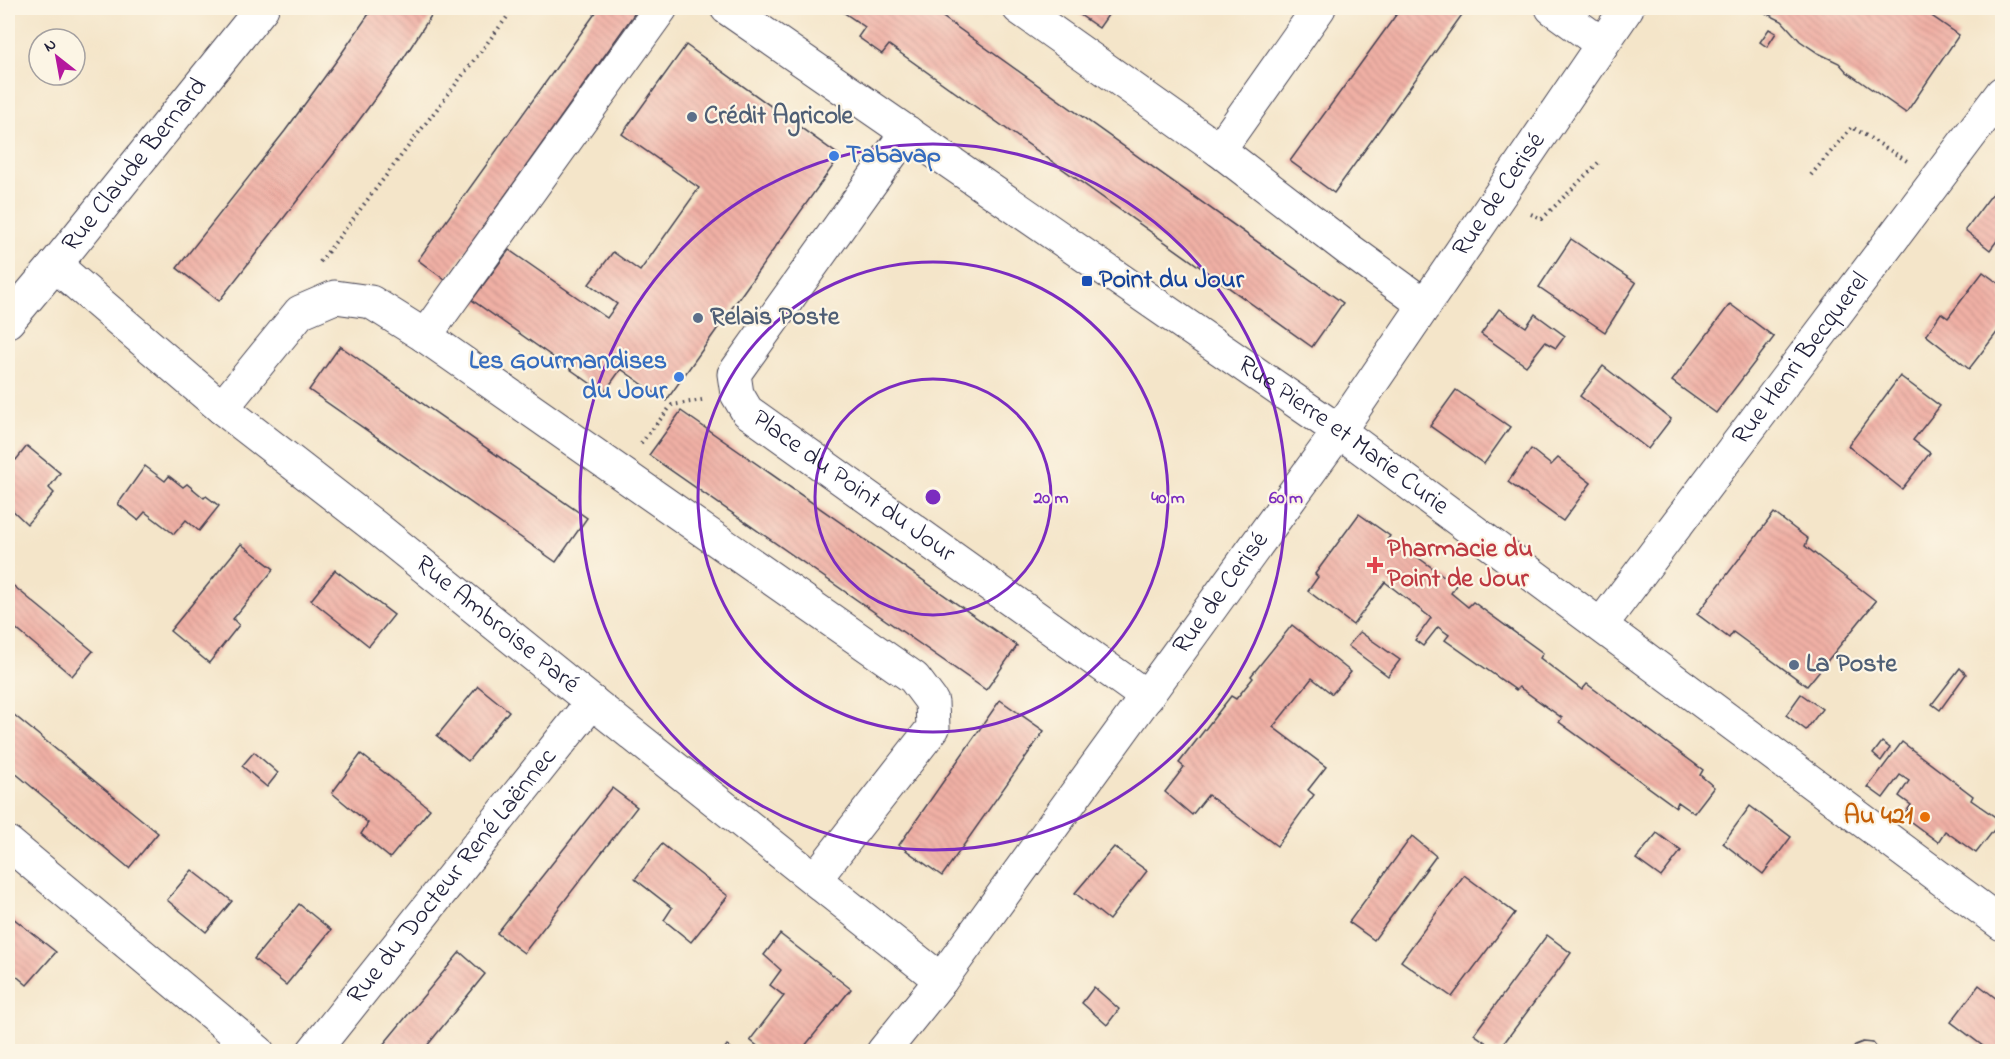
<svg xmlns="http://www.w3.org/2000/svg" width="2010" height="1059" font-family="'Indie Flower',sans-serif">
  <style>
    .building { fill: url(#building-back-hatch) }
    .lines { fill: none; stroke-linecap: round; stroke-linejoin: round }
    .minor-casing { stroke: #423f50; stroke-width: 35 }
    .path { stroke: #423f50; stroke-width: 4; stroke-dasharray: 1.5 4.5; stroke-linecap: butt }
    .minor { stroke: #fff; stroke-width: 33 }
    .ring { fill: none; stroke: #7b2cbf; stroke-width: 3 }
    .service-dot { fill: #5c6f8a; stroke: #fcf5e5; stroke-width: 2 }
    .shop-dot { fill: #3f7fe0; stroke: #fcf5e5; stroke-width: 2 }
    .transit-dot { fill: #1a4fb4; stroke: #fcf5e5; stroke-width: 2 }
    .health-dot { fill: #e0444e; stroke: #fcf5e5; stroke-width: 2 }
    .food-dot { fill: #e8710a; stroke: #fcf5e5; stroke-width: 2 }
    .labels { text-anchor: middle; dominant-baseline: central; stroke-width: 4.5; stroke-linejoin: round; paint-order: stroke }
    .service-label { font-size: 26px; font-weight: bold; fill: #4e5e75; stroke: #fcf5e5; text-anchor: start }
    .shop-label { font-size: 26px; font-weight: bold; fill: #366cbe; stroke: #fcf5e5; text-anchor: start }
    .street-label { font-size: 26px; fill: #22223b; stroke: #fcf5e5 }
    .transit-label { font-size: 26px; font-weight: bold; fill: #164399; stroke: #fcf5e5; text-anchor: start }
    .health-label { font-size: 26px; font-weight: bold; fill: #be3a42; stroke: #fcf5e5; text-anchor: start }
    .food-label { font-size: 26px; font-weight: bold; fill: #c56008; stroke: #fcf5e5; text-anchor: end }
    .centre { fill: #7b2cbf; stroke: #fcf5e5; stroke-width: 3 }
    .ring-label { font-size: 18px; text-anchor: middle; font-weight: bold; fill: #7b2cbf; stroke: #fcf5e5; stroke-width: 4.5; stroke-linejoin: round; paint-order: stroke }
  </style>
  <defs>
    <pattern id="building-back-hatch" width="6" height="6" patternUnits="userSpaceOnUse" patternTransform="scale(1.5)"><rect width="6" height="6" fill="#f0b0a5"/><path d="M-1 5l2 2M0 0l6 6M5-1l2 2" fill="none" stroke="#ce978f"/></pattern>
  </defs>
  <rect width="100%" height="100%" fill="#fcf5e5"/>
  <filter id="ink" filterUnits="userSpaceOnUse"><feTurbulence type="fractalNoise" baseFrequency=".0167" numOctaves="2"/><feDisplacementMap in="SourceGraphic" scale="12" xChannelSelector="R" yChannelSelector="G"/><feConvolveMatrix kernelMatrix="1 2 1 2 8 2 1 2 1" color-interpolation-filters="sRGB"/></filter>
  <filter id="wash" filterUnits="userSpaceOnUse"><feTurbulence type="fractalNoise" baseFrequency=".008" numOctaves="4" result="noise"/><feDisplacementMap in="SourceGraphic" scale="24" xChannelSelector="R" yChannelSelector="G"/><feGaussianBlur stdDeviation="1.35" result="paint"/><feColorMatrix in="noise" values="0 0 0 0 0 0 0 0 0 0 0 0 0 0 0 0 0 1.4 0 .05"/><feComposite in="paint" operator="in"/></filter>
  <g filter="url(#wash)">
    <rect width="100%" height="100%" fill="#f4e5c9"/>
    <g id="blocks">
      <!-- building -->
      <g class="building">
        <path d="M 373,8 L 436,8 L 396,70 L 346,138 L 219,301 L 177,268 L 285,131 L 337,60 Z"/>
        <path d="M 599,8 L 633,8 L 637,10 L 445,280 L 418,260 Z"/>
        <path d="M 837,8 L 930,8 L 1343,303 L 1312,347 L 889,45 L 882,54 L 858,37 L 865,27 Z"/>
        <path d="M 1070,8 L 1113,8 L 1099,28 Z"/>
        <path d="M 1401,8 L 1458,8 L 1464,12 L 1334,193 L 1290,161 Z"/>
        <path d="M 1755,8 L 1920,8 L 1959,35 L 1906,113 L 1847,72 L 1839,63 L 1818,53 L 1800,41 L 1782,21 Z"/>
        <path d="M 1769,29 L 1776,33 L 1767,47 L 1760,42 Z"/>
        <path d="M 686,45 L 840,156 L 666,401 L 621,369 L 604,393 L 472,300 L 509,250 L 607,318 L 617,304 L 589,284 L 613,252 L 640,271 L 699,188 L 622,134 Z"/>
        <path d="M 2002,181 L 2002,234 L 1990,250 L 1965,230 Z"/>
        <path d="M 1571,239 L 1636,283 L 1605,332 L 1539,287 Z"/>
        <path d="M 1983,272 L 2002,286 L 2002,326 L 1969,369 L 1926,335 L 1941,313 L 1948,318 Z"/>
        <path d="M 1730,304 L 1774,337 L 1716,413 L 1672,381 Z"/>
        <path d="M 1499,309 L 1526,327 L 1535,314 L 1565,336 L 1556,348 L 1545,342 L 1526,366 L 1481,334 Z"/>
        <path d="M 340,346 L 587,518 L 556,562 L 309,390 Z"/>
        <path d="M 1603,366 L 1671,419 L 1648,449 L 1580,396 Z"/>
        <path d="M 1900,376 L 1940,406 L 1913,440 L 1930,453 L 1902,489 L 1848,446 Z"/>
        <path d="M 1456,390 L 1510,427 L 1484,464 L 1430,426 Z"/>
        <path d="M 681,411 L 1017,646 L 986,690 L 649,455 Z"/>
        <path d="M 27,446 L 60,473 L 49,488 L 54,493 L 27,524 L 8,506 L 8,453 L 16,460 Z"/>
        <path d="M 1531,449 L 1551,465 L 1558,458 L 1591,483 L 1563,521 L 1508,482 Z"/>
        <path d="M 145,466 L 165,481 L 169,476 L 183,487 L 187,484 L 204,498 L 206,496 L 219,506 L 199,531 L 186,520 L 174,534 L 145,512 L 138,520 L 118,504 Z"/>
        <path d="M 1774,513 L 1808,539 L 1805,546 L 1876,601 L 1807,686 L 1733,632 L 1729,638 L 1697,614 Z"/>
        <path d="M 1359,514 L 1390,536 L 1387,540 L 1406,555 L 1409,551 L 1456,585 L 1451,593 L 1468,607 L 1473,602 L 1543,653 L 1540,658 L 1582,690 L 1587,684 L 1703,770 L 1700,775 L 1714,787 L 1694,813 L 1678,802 L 1676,807 L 1559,722 L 1562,718 L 1519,687 L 1516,690 L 1445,640 L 1449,635 L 1438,627 L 1423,646 L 1415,640 L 1431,618 L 1385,582 L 1353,625 L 1308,591 L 1318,577 L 1315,574 Z"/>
        <path d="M 241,544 L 274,569 L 233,619 L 239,625 L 209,663 L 170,631 Z"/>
        <path d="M 335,570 L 394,615 L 369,646 L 311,600 Z"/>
        <path d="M 10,583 L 93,651 L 72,676 L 8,622 L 8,586 Z"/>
        <path d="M 1292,625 L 1351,672 L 1332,694 L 1312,678 L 1273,727 L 1326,767 L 1308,790 L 1314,795 L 1277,846 L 1208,795 L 1192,815 L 1165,792 L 1184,767 L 1179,763 L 1231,696 L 1236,699 L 1253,678 L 1251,676 Z"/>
        <path d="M 1360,632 L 1400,660 L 1388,676 L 1348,646 Z"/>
        <path d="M 1960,668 L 1966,674 L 1940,710 L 1932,704 Z"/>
        <path d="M 478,686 L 509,711 L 468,761 L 437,736 Z"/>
        <path d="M 1801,694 L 1822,709 L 1806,730 L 1786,715 Z"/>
        <path d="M 1000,700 L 1044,731 L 942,876 L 899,845 Z"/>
        <path d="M 8,710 L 158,833 L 129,868 L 8,767 Z"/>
        <path d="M 1882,742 L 1890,748 L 1881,761 L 1873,754 Z"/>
        <path d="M 1902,742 L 1973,796 L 1971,800 L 2001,821 L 1976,853 L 1945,831 L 1938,842 L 1903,816 L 1911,805 L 1899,796 L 1909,781 L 1900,775 L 1883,798 L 1868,787 Z"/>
        <path d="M 254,752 L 278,773 L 267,787 L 242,766 Z"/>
        <path d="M 361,754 L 430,809 L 390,858 L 361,834 L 368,823 L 332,793 Z"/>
        <path d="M 612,788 L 637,807 L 524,953 L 497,933 Z"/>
        <path d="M 1750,806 L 1791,837 L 1763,874 L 1723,843 Z"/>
        <path d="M 1657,833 L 1681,851 L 1661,877 L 1636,859 Z"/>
        <path d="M 1412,836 L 1436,856 L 1374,940 L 1349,922 Z"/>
        <path d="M 662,844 L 728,896 L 691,942 L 664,920 L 672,908 L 635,879 Z"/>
        <path d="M 1114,847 L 1147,871 L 1109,920 L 1075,893 Z"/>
        <path d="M 192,870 L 232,901 L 206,932 L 167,900 Z"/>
        <path d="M 1464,875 L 1515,913 L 1452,997 L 1401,961 Z"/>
        <path d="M 299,904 L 331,930 L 286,985 L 254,959 Z"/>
        <path d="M 8,914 L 56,952 L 27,985 L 8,969 Z"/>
        <path d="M 780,934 L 851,989 L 800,1052 L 765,1052 L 750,1040 L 784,996 L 770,985 L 781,970 L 764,955 Z"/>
        <path d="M 1547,935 L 1571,953 L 1498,1051 L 1474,1034 Z"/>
        <path d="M 460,952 L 485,974 L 422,1052 L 377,1052 Z"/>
        <path d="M 1979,985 L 2002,1003 L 2002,1044 L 1997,1052 L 1991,1052 L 1951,1022 Z"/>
        <path d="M 1094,987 L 1119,1009 L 1107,1025 L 1082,1003 Z"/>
        <path d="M 1863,1042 L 1873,1043 L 1880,1052 L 1850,1052 L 1855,1045 Z"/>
        <path d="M 727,1045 L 735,1052 L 722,1052 Z"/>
      </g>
    </g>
  </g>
  <g filter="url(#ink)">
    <use href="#blocks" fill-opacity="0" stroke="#423f50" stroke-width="1.5"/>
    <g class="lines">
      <!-- minor casing -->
      <g class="minor-casing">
        <g id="minor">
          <path id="s1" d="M 727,8 L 1339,431 L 2002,924"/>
          <path d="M 1019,8 L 1219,150 L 1348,249 L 1425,305"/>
          <path d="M 1552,8 L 1602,44"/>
          <path id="s2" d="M 907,132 L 734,374 L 737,394 L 747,411 L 1147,697"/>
          <path d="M 1219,150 L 1319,8"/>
          <path id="s3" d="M 55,265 L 222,408 L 374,526 L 592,702 L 941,980"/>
          <path id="s4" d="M 8,321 L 55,265 L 262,8"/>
          <path d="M 425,336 L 661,8"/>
          <path d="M 222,408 L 300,312 L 335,297 L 371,302 L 425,336 L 914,678 L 932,702 L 933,728 L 815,879"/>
          <path id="s5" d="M 1601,625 L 2002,93"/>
          <path d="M 8,843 L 258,1052"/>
          <path id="s6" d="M 313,1052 L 592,702"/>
          <path id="s7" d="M 883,1052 L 941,980 L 1339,431 L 1627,8"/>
        </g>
      </g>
      <!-- path -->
      <g class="path">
        <path d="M 1811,175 L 1852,127 L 1907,161"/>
        <path d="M 1531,214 L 1542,219 L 1601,160"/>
        <path d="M 320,262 L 514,8"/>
        <path d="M 641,443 L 672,405 L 702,400"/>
      </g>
      <!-- minor -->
      <use href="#minor" class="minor"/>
    </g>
  </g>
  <!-- distance rings -->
  <g class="ring">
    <circle cx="933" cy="497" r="118"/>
    <circle cx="933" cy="497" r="235"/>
    <circle cx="933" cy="497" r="353"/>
  </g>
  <!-- markers -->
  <g class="service-dot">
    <circle cx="692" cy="117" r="6"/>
    <circle cx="698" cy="318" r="6"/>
    <circle cx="1794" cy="665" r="6"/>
  </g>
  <g class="shop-dot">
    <circle cx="834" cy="156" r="6"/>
    <circle cx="679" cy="377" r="6"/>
  </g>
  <rect class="transit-dot" x="1081" y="275" width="12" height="12" rx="3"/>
  <path class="health-dot" d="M1372 556h6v6h6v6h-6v6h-6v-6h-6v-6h6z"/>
  <circle class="food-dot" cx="1925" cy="817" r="6"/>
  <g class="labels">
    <!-- service labels -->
    <g class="service-label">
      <text x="704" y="117">Crédit Agricole</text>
      <text x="710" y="318">Relais Poste</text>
      <text x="1806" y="665">La Poste</text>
    </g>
    <!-- shop labels -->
    <g class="shop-label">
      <text x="846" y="156">Tabavap</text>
      <text x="667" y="362" text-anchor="end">Les Gourmandises<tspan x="667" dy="30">du Jour</tspan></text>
    </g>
    <!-- street labels -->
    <g class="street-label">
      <text stroke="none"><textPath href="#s4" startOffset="201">Rue Claude Bernard</textPath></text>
      <text stroke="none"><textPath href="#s7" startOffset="1056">Rue de Cerisé</textPath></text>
      <text stroke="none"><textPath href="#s5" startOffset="333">Rue Henri Becquerel</textPath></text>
      <text stroke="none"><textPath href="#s1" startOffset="750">Rue Pierre et Marie Curie</textPath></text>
      <text stroke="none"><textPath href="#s2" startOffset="468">Place du Point du Jour</textPath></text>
      <text stroke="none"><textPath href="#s7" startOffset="570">Rue de Cerisé</textPath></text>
      <text stroke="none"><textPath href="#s3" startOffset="570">Rue Ambroise Paré</textPath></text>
      <text stroke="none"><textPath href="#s6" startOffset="224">Rue du Docteur René Laënnec</textPath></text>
    </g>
    <!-- transit labels -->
    <g class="transit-label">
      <text x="1099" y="281">Point du Jour</text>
    </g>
    <!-- health labels -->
    <g class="health-label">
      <text x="1387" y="550">Pharmacie du<tspan x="1387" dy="30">Point de Jour</tspan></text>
    </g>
    <!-- food labels -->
    <g class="food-label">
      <text x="1913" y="817">Au 421</text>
    </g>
  </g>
  <circle cx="933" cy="497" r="9" class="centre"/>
  <g class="ring-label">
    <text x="1051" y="503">20 m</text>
    <text x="1168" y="503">40 m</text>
    <text x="1286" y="503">60 m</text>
  </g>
  <!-- margin -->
  <rect width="2010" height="1059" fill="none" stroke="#fcf5e5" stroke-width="30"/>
  <!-- north arrow -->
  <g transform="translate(57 57) rotate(329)"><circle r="28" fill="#fcf5e5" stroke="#a5a1a1" stroke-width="1.5"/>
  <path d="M0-4.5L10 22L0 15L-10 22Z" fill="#b5179e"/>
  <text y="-9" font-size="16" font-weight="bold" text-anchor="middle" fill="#22223b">N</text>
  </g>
</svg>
